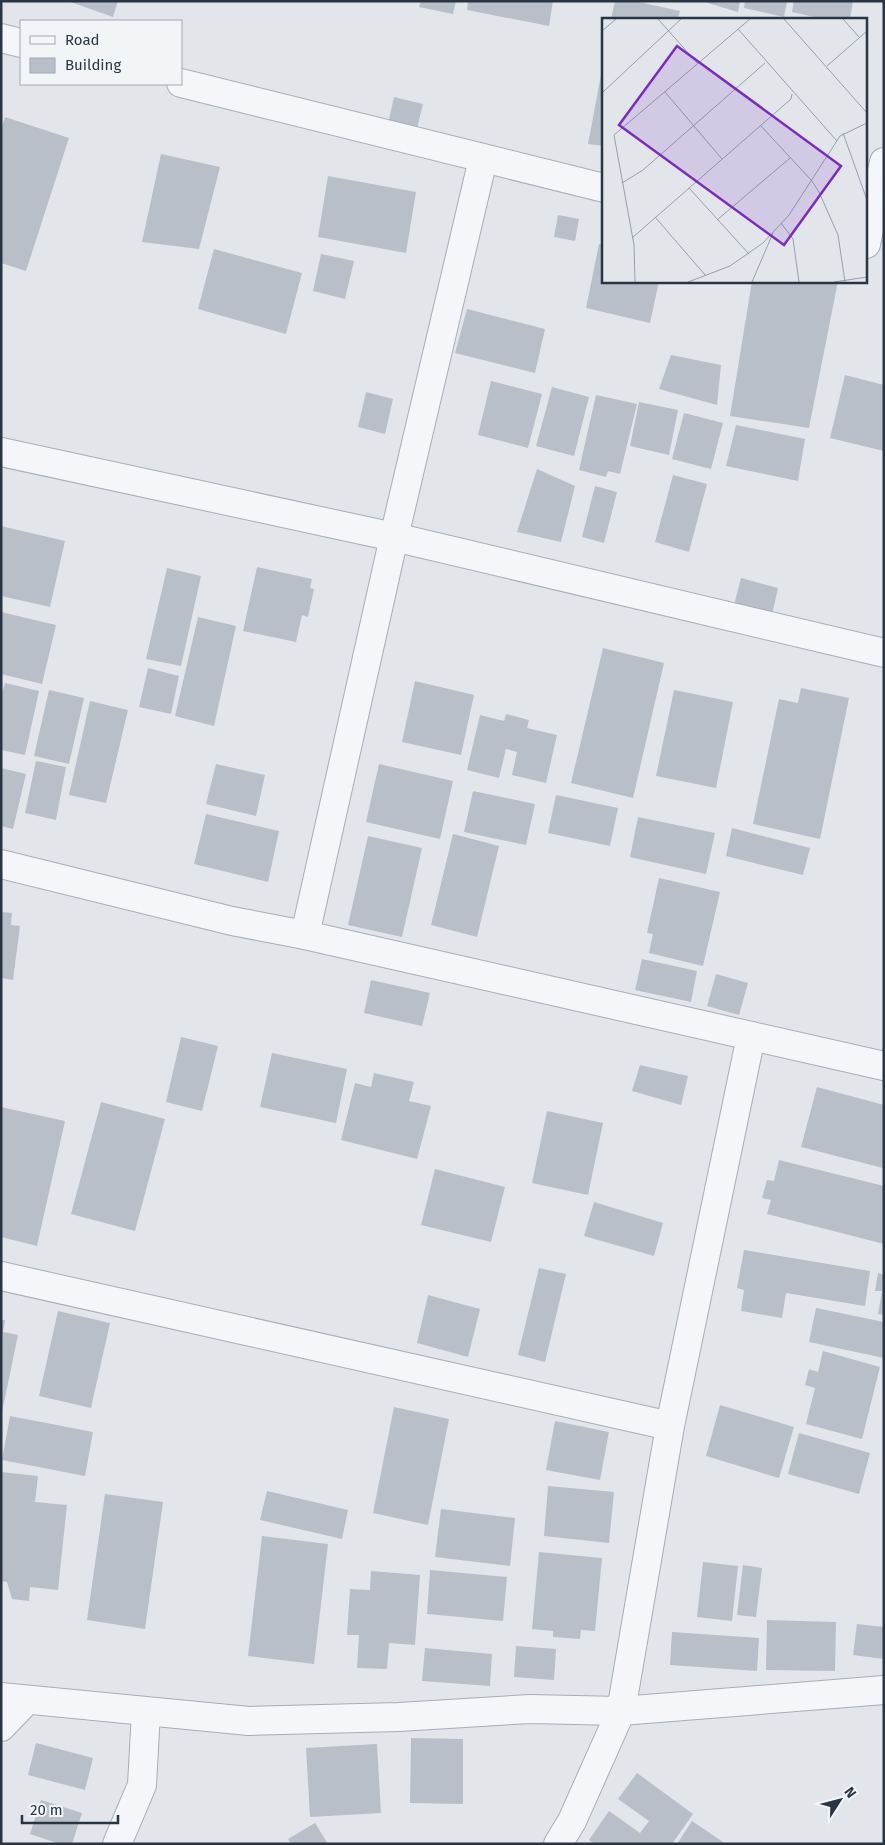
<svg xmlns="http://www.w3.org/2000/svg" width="885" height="1845" font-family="'Fira Sans',sans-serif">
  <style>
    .building { fill: #b9bfc8 }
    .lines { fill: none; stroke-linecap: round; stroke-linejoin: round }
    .street-casing { stroke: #a7adb5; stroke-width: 30 }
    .street { stroke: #f5f6f9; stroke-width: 28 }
    .inset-road { fill: none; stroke: #989fa8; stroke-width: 1 }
    .view { fill: #7b2cbf; fill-opacity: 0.15; stroke: #7b2cbf; stroke-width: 2.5 }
    .inset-edge { fill: none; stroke: #293543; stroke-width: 2.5 }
  </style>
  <rect width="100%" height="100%" fill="#e2e6eb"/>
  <!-- building -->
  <g class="building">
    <path d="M 68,1 L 118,1 L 113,17 Z"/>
    <path d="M 421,1 L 456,1 L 453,14 L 419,7 Z"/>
    <path d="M 468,1 L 553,1 L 549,26 L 467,10 Z"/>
    <path d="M 615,1 L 634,1 L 680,11 L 678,19 L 611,19 Z"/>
    <path d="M 701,1 L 740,1 L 738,12 Z"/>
    <path d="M 745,1 L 787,1 L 784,17 L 744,8 Z"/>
    <path d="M 794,1 L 853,1 L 850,19 L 823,19 L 792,12 Z"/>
    <path d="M 603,64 L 604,64 L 604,146 L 588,144 Z"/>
    <path d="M 394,97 L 423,104 L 416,132 L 388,124 Z"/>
    <path d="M 5,117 L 69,138 L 26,271 L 1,263 L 1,130 Z"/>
    <path d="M 161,154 L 220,167 L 199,249 L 142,242 Z"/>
    <path d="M 328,176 L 416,192 L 406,253 L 318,237 Z"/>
    <path d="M 558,215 L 579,219 L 575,241 L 554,237 Z"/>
    <path d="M 599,244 L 604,245 L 604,281 L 659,281 L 650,323 L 586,308 Z"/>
    <path d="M 214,249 L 302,273 L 286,334 L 198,309 Z"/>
    <path d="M 321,254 L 354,261 L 345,299 L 313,291 Z"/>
    <path d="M 752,281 L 838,281 L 809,428 L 730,416 Z"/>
    <path d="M 467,309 L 545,329 L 535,373 L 455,353 Z"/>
    <path d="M 671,355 L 721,365 L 717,405 L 659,389 Z"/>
    <path d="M 845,375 L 884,385 L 884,451 L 830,438 Z"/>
    <path d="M 491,381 L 542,394 L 528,448 L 478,435 Z"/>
    <path d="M 552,387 L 589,397 L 574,456 L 536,446 Z"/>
    <path d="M 366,392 L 393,399 L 385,434 L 358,427 Z"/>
    <path d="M 596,395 L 637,404 L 620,474 L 608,471 L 606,477 L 579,470 Z"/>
    <path d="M 639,402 L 678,410 L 669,455 L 630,446 Z"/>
    <path d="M 684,413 L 723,423 L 711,469 L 672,459 Z"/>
    <path d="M 736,425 L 805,439 L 798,481 L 726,466 Z"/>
    <path d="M 537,469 L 575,486 L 561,542 L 517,532 Z"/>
    <path d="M 673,475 L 707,484 L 689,552 L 655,542 Z"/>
    <path d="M 595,486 L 617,492 L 604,543 L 582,537 Z"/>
    <path d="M 1,526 L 65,541 L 50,607 L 1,596 Z"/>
    <path d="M 257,567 L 312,579 L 310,588 L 314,589 L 308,617 L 302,615 L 296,642 L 243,631 Z"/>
    <path d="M 167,568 L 201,576 L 181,666 L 146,659 Z"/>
    <path d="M 741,578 L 778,588 L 772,615 L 734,605 Z"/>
    <path d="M 1,612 L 56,625 L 42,684 L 1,674 Z"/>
    <path d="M 198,617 L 236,626 L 214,726 L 175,716 Z"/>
    <path d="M 603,648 L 664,663 L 633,798 L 571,783 Z"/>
    <path d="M 148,668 L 179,676 L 171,714 L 139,707 Z"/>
    <path d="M 415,681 L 474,695 L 461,755 L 402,742 Z"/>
    <path d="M 5,683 L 39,691 L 25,755 L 1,750 L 1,697 Z"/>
    <path d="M 801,688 L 849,698 L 820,839 L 753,824 L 779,699 L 798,703 Z"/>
    <path d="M 49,690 L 84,698 L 69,764 L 34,756 Z"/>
    <path d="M 674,690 L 733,702 L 716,788 L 656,776 Z"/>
    <path d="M 90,701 L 128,710 L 106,803 L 69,795 Z"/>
    <path d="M 506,714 L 529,720 L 527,728 L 557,735 L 546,783 L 512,775 L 517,752 L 506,749 L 499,778 L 467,770 L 480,715 L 504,721 Z"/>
    <path d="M 36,761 L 66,767 L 56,820 L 25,813 Z"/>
    <path d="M 216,764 L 265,775 L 256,816 L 206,804 Z"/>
    <path d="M 379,764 L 453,781 L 440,839 L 366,822 Z"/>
    <path d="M 1,768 L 26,774 L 13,829 L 1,826 Z"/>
    <path d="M 473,791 L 535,804 L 526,845 L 464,832 Z"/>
    <path d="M 556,795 L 618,808 L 610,846 L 548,833 Z"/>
    <path d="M 206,814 L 279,831 L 268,882 L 194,864 Z"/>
    <path d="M 638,817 L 715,833 L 706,874 L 630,857 Z"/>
    <path d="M 732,828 L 810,848 L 803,875 L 726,856 Z"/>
    <path d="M 453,834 L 499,846 L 477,937 L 431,925 Z"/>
    <path d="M 368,836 L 422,848 L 402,937 L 348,925 Z"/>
    <path d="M 659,878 L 720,892 L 703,966 L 649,953 L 653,934 L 647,933 Z"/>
    <path d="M 1,912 L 12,913 L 11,925 L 20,926 L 13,980 L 1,978 Z"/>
    <path d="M 642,959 L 697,971 L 691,1002 L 635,990 Z"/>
    <path d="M 716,974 L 748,983 L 739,1015 L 707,1006 Z"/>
    <path d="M 371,980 L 430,993 L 422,1026 L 364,1013 Z"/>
    <path d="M 181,1037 L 218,1046 L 202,1111 L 166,1102 Z"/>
    <path d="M 272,1053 L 347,1069 L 336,1123 L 260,1107 Z"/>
    <path d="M 640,1065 L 688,1076 L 681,1105 L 632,1091 Z"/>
    <path d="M 374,1073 L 414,1082 L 409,1101 L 431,1106 L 417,1159 L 341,1140 L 355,1083 L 371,1087 Z"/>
    <path d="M 817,1087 L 884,1105 L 883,1168 L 801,1147 Z"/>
    <path d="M 101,1102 L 165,1119 L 135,1231 L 71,1214 Z"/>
    <path d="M 1,1107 L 65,1121 L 37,1246 L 1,1237 Z"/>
    <path d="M 547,1111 L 603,1123 L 588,1195 L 532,1183 Z"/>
    <path d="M 779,1160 L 884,1186 L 884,1244 L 767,1214 L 771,1200 L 762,1198 L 767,1180 L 774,1181 Z"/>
    <path d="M 435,1169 L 505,1187 L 491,1242 L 421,1225 Z"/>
    <path d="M 594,1202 L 663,1223 L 654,1256 L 584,1236 Z"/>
    <path d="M 744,1250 L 870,1271 L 865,1306 L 786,1293 L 782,1318 L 741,1311 L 744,1290 L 737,1288 Z"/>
    <path d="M 539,1268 L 566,1274 L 545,1362 L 518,1355 Z"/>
    <path d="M 878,1273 L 884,1275 L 884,1315 L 878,1314 L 882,1291 L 875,1291 Z"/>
    <path d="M 428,1295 L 480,1309 L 468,1357 L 417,1343 Z"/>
    <path d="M 816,1308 L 884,1322 L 884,1358 L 809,1342 Z"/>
    <path d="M 58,1311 L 110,1323 L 91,1408 L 39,1396 Z"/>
    <path d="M 1,1320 L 5,1320 L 3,1332 L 18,1335 L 2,1412 Z"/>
    <path d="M 823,1351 L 880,1367 L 862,1439 L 806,1424 L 815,1388 L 805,1385 L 809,1369 L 818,1372 Z"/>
    <path d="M 720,1405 L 794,1427 L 779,1478 L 706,1456 Z"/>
    <path d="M 394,1407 L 449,1419 L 428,1525 L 373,1513 Z"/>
    <path d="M 10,1416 L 93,1432 L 85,1476 L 2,1460 Z"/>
    <path d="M 555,1421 L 609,1432 L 600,1480 L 546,1470 Z"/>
    <path d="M 799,1433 L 870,1453 L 859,1494 L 788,1474 Z"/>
    <path d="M 1,1472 L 38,1476 L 35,1502 L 67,1505 L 58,1590 L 30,1587 L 29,1601 L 12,1599 L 7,1582 L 1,1581 Z"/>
    <path d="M 548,1486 L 614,1492 L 609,1543 L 544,1536 Z"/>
    <path d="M 267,1491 L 348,1510 L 342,1539 L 260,1520 Z"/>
    <path d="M 105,1494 L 163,1502 L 145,1629 L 87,1620 Z"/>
    <path d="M 441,1509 L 515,1518 L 510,1566 L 435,1557 Z"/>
    <path d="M 262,1536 L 328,1544 L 314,1664 L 248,1656 Z"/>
    <path d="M 539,1552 L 602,1558 L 595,1631 L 581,1630 L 580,1639 L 553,1637 L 553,1631 L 532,1629 Z"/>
    <path d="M 703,1562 L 738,1566 L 732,1621 L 697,1617 Z"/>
    <path d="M 743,1565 L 762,1568 L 756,1617 L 737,1615 Z"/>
    <path d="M 430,1570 L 507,1577 L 503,1621 L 427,1614 Z"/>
    <path d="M 371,1571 L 420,1575 L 415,1645 L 389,1643 L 387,1669 L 357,1668 L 359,1635 L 347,1635 L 350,1589 L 370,1590 Z"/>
    <path d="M 767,1620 L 836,1622 L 835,1671 L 766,1670 Z"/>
    <path d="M 857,1624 L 884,1627 L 884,1659 L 853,1655 Z"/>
    <path d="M 672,1632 L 759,1638 L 757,1671 L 670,1665 Z"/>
    <path d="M 516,1646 L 556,1649 L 554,1680 L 514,1677 Z"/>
    <path d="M 425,1648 L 492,1654 L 490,1686 L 422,1681 Z"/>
    <path d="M 411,1738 L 463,1739 L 463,1804 L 410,1803 Z"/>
    <path d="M 36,1743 L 93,1758 L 85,1790 L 28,1775 Z"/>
    <path d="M 377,1744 L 381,1813 L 310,1817 L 306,1748 Z"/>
    <path d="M 637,1773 L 693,1814 L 672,1844 L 595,1844 L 589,1840 L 609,1811 L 640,1833 L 649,1821 L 618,1799 Z"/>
    <path d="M 41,1800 L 82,1813 L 72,1844 L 60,1844 L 30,1834 Z"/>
    <path d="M 692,1821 L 726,1844 L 677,1844 Z"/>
    <path d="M 315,1823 L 328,1844 L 291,1844 L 288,1839 Z"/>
  </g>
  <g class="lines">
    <!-- street casing -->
    <g class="street-casing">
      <g id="street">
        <path d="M 1,38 L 21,43"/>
        <path d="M 181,83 L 604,188"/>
        <path d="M 866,244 L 884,162"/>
        <path d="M 1,452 L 394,537 L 884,653"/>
        <path d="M 1,864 L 232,921 L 305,935 L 884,1066"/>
        <path d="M 305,935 L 394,537 L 483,159"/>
        <path d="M 1,1276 L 670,1426"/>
        <path d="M 1,1697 L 249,1721 L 399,1717 L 530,1709 L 621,1711 L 884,1690"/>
        <path d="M 1,1727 L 27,1700"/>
        <path d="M 117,1844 L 142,1785 L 146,1712"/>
        <path d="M 558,1844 L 572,1821 L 621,1711 L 670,1426 L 751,1036"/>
      </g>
    </g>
    <!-- street -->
    <use href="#street" class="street"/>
  </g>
  <!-- overview -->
  <g transform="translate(602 18)">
    <rect width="265" height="265" fill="#e2e6eb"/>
    <path class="inset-road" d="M 56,1 L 96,46M 182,1 L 265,95M 241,1 L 257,19M 136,11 L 235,123M 0,13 L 14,1M 225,48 L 265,13M 63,74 L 120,141M 0,75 L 79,1M 158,107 L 210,163 L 217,174 L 236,217 L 243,264M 241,115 L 265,182M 20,165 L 41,152 L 163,45M 87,170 L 147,236M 53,199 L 104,258M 115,202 L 188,140M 179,205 L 191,221 L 197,264M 30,220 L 189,81 L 190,76M 33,264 L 32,227 L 12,117 L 148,1M 86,264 L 128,248 L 161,225 L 187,197 L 238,118 L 265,105M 150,264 L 171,215M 232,264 L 265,259"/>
    <path class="view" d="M 75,28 L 239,148 L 182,227 L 17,107 Z"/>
    <rect width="265" height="265" class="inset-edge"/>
  </g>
  <!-- border -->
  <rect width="885" height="1845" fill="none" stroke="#293543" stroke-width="5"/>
  <!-- legend -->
  <rect x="20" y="20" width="162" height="65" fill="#f1f5f8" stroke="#a1a8b0"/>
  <rect x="30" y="36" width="25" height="8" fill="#f5f6f9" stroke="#a1a8b0"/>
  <text x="65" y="45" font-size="15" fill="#293543">Road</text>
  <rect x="30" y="58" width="25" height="15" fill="#b9bfc8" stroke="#a1a8b0"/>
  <text x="65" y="70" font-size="15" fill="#293543">Building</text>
  <!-- north arrow -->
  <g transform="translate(840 1800) rotate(54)" stroke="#f1f5f8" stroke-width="4" paint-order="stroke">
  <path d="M0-4L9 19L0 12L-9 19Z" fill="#293543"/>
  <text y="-8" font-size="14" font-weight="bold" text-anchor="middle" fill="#293543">N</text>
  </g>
  <!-- scale -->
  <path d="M22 1815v8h96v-8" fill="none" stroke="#293543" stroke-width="2.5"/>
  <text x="30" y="1815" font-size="15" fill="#293543" stroke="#f1f5f8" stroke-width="4" paint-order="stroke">20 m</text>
</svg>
